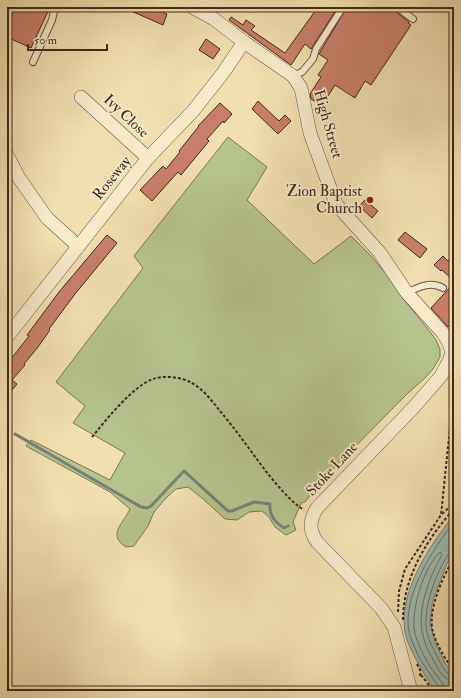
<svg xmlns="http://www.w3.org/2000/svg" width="461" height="698" font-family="'IM FELL Double Pica',serif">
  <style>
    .green { fill: #b6c38e; stroke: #7c7656 }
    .water { fill: #9dbbb3; stroke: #788178 }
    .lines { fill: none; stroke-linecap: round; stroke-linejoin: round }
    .shore { stroke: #6f7269; stroke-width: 1 }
    .stream { stroke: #788178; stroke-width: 3 }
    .building { fill: #c97e69; stroke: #41291f }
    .lane-casing { stroke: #6d5643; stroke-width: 8 }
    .street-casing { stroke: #6d5643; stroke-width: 14 }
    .path { stroke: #41291f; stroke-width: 2; stroke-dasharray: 3 2; stroke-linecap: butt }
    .lane { stroke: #f6eacb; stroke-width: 6 }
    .street { stroke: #f6eacb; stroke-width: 13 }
    .poi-dot { fill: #8f2418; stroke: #f6eacb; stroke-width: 1.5 }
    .labels { text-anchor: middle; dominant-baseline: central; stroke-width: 3.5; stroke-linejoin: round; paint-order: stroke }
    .street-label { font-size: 15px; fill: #41291f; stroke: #f6eacb }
    .poi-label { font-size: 15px; fill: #41291f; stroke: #f6eacb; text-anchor: end }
  </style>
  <rect width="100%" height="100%" fill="#f1dfaf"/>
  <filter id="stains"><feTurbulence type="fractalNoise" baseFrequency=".005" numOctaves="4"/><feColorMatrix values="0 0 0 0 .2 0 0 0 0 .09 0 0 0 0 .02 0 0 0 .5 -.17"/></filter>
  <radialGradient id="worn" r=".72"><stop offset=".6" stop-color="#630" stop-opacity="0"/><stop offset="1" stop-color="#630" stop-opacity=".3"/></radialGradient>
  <!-- green -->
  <path class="green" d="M 228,137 L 267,167 L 247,200 L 314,264 L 351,236 L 371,256 L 387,275 L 401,296 L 431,333 L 436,340 L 440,349 L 440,357 L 433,369 L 425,378 L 407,394 L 322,480 L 305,502 L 301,503 L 293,522 L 296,530 L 286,535 L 275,527 L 269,517 L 262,511 L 249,512 L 237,520 L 225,519 L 202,498 L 188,487 L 176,489 L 166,498 L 154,512 L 148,526 L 134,546 L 126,547 C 107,535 123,524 130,509 L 110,492 L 26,446 L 31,440 L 110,480 L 125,453 L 73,423 L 85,406 L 56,382 L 143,268 L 134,256 Z"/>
  <!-- water -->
  <path class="water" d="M 454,515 L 454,552 L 447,564 L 434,597 L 432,605 L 430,623 L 435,642 L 445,663 L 454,674 L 454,691 L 437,691 C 429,683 423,673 418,663 C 413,654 407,642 405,632 C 398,592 430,545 454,515 Z"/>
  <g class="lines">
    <!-- shore -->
    <g class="shore">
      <path d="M 454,551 L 449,553 C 436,573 422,608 427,633 C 429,642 434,650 438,658 C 441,665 446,675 454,676"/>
      <path d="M 440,691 C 439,686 422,663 418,655 C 415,648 411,640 409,632 C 402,596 433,549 454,522"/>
      <path d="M 445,691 C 444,682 432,671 428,663 C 422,653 416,640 414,629 C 412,607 424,567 440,552 L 442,555 C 430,575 416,611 423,635 C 425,645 430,654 435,663 C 439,671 445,681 454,681"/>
    </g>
    <!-- stream -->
    <path class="stream" d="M 15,434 L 141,507 L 147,508 L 151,506 L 184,471 L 228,511 L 232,511 L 254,502 L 270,504 C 269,516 275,522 284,528 L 288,526"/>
  </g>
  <!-- building -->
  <g class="building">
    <path d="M 7,7 L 50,7 L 31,48 L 7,37 Z"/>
    <path d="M 122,7 L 151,7 L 167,14 L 163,25 Z"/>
    <path d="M 318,7 L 338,7 L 311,49 L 305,44 L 291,65 L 229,20 L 231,17 L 243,25 L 246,20 L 255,26 L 251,30 L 285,53 Z"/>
    <path d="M 347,7 L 393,7 L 394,10 L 409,22 L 408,23 L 411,25 L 371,85 L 365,81 L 355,98 L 335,85 L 328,96 L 325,95 L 320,104 L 311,99 L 310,94 L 321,77 L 318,75 L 328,60 L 319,54 Z"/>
    <path d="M 206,39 L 220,49 L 213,59 L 199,50 Z"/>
    <path d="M 258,101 L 279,121 L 285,115 L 291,121 L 278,134 L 252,109 Z"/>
    <path d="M 220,103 L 232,114 L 224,123 L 223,121 L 207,139 L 209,141 L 181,175 L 178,172 L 152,201 L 140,190 L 163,166 L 166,169 L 180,152 L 179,151 L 199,126 L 198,126 Z"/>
    <path d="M 365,200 L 378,211 L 372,218 L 359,206 Z"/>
    <path d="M 405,232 L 427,249 L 420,258 L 398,240 Z"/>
    <path d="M 107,235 L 117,243 L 75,294 L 49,329 L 50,330 L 38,347 L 24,364 L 25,365 L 12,380 L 17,384 L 7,396 L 7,364 L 29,336 L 27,335 L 59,292 Z"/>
    <path d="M 454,254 L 454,281 L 442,270 L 441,271 L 434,265 L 443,256 L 448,261 Z"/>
    <path d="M 454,283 L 454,321 L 448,327 L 431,308 Z"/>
  </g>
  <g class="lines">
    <!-- lane casing -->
    <g class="lane-casing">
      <g id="lane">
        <path d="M 397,7 L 413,19"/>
        <path d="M 33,62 L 52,20 L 55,7"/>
        <path d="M 293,76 L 302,72 L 313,59 L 316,49 L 343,7"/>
        <path d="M 407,293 C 418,287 431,281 443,288"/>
      </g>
    </g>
    <!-- street casing -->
    <g class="street-casing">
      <g id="street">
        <path d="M 192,7 L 214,19 L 244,42 L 293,76 L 301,88 L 310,133 L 336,204 L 380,253 L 407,293 L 443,333 L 448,341 L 452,351 L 450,359 L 441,376 L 413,408 L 317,508 C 309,521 309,530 317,542 L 381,608 L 394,627 L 411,691"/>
        <path d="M 81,97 L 148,158"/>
        <path d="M 7,155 L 19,178 L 47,218 L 78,246"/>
        <path d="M 7,337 L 148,158 L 193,111 L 223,73 L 244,42"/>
      </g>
    </g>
    <!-- path -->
    <g class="path">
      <path d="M 92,437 C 106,420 133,386 153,379 C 164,375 182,377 192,383 C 203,389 212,401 220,411 C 237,431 252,453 268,474 C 279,487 290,501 304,510"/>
      <path d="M 442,514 L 454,503"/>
      <path d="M 454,558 C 443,576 427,611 433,632 C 437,645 445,660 454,670"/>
      <path d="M 398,612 L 399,591 L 405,569 L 441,515 L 451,418 L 454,403"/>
      <path d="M 403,620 C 403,578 426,540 454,509"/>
      <path d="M 417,664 L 421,672 L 420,675 L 419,675"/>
      <path d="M 421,675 L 434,691"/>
    </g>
    <!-- lane -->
    <use href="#lane" class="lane"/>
    <!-- street -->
    <use href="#street" class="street"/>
  </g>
  <!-- markers -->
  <circle class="poi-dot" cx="370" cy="200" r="4"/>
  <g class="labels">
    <!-- street labels -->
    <g class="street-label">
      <text transform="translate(126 116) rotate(43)">Ivy Close</text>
      <text transform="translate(328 124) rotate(74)">High Street</text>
      <text transform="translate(112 178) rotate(-51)">Roseway</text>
      <text transform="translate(332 469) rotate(-47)">Stoke Lane</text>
    </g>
    <!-- poi labels -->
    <g class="poi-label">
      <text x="362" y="191">Zion Baptist<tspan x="362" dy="17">Church</tspan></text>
    </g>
  </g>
  <!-- margin -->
  <rect width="461" height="698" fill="none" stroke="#f1dfaf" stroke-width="24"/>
  <rect x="8" y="8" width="445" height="682" fill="none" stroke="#41291f" stroke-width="2"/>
  <rect x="12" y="12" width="437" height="674" fill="none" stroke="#41291f"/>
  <!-- scale -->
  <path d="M28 44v6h79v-6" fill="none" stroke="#41291f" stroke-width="2"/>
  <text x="34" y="44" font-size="12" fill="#41291f" stroke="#f6eacb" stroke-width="3" paint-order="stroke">50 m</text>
  <rect width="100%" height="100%" filter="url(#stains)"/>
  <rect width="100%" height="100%" fill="url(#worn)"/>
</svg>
